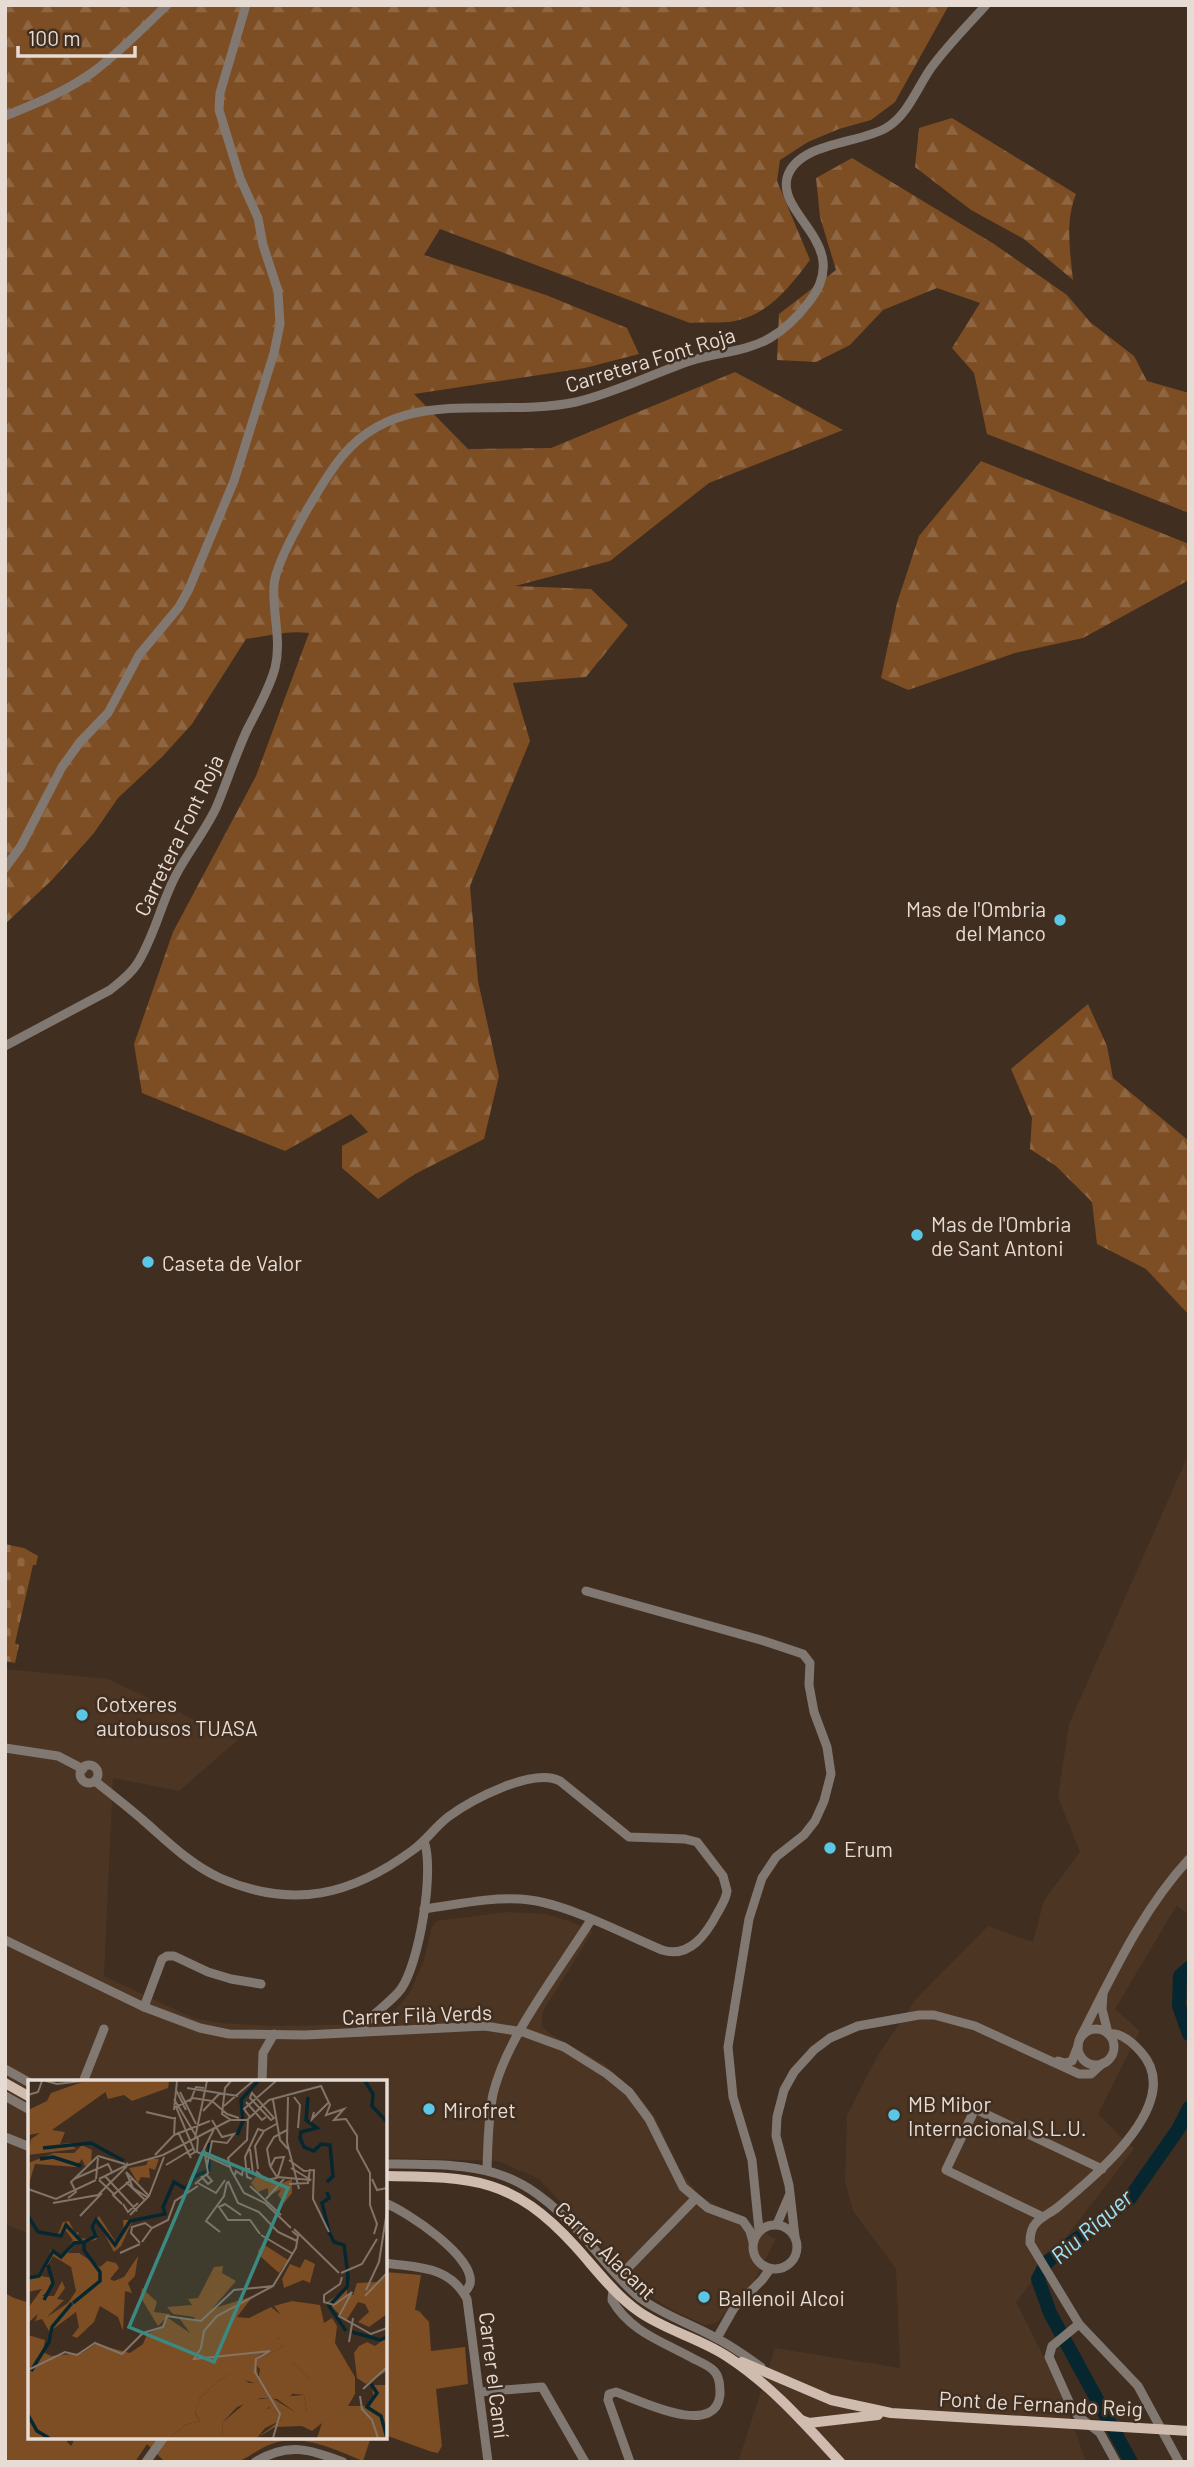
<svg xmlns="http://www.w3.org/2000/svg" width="1194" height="2467" font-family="Barlow,sans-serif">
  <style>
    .built { fill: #4c3522 }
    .forest { fill: url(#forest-firs) }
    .cemetery { fill: url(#cemetery-stones) }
    .park { fill: #7d4d23 }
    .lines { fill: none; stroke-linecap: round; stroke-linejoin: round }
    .river { stroke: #062730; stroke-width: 14 }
    .minor { stroke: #817871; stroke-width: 9 }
    .major { stroke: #d0bcae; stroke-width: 10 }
    .poi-dot { fill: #5bc7e7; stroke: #402e20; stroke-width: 2.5 }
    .labels { text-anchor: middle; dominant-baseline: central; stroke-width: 5; stroke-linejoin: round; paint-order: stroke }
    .street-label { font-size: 21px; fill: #e7dcd3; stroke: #402e20 }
    .poi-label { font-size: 21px; fill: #e7dcd3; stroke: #402e20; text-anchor: start }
    .water-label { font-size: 23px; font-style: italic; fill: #9be4fb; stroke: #402e20 }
    .inset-river { fill: none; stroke: #062730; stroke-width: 3.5 }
    .inset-road { fill: none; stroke: #837468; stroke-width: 2 }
    .view { fill: #3a8a82; fill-opacity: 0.15; stroke: #3a8a82; stroke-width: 3.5 }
    .inset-edge { fill: none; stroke: #e7dcd3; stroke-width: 3.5 }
  </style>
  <defs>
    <pattern id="forest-firs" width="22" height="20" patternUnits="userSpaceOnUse" patternTransform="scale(1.75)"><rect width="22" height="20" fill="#7d4d23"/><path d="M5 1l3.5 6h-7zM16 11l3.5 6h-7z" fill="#8f6642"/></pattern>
    <pattern id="cemetery-stones" width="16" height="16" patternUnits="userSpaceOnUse" patternTransform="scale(1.75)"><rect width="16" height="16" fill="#7d4d23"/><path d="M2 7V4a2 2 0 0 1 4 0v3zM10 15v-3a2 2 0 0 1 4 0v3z" fill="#8f6642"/></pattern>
  </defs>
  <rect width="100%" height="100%" fill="#402e20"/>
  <!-- built -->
  <g class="built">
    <path d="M 1189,1453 L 1189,1916 L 1177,1905 L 1115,2009 L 1140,2031 L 1098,2114 L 1134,2149 L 1016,2302 L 1062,2393 L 1086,2462 L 738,2462 L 775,2348 L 900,2368 L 896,2269 L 853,2211 L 845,2182 L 847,2115 L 878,2055 L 916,1999 L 988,1926 L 1033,1942 L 1044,1900 L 1080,1852 L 1058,1797 L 1069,1724 Z"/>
    <path d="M 5,1669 L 108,1679 L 238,1740 L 179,1791 L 113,1778 L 104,1976 L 193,2018 L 221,2023 L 273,2026 L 378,2024 L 400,2005 L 410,1992 L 424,1960 L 432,1927 L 437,1921 L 507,1912 L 546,1914 L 569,1921 L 593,1931 L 543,2011 L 542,2026 L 549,2033 L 605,2065 L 633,2089 L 655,2117 L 680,2170 L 699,2195 L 776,2239 L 754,2281 L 716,2323 L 705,2325 L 670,2309 L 641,2289 L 539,2179 L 498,2161 L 385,2158 L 385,2082 L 30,2082 L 30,2234 L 5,2224 Z"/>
  </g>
  <!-- forest -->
  <g class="forest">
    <path d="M 5,5 L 949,5 L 895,102 L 871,120 L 839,129 L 808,142 L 780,160 L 777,181 L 810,260 C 789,288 767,317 729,322 C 716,323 702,322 690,323 L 440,229 L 424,255 L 546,295 L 627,328 L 639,354 L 585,368 L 414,394 L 468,449 L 551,448 L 735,372 L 843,430 L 709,483 L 610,561 L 515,586 L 591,589 L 628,625 L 586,677 L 513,683 L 530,741 L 470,886 L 478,981 L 499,1076 L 484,1139 L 415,1174 L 378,1199 L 342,1168 L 342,1146 L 368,1132 L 351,1114 L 285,1151 L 142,1093 L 134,1044 L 173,932 L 256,776 L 309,633 C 287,630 268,636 246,639 L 192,724 L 162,757 L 118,798 L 94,833 L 52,880 L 5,924 Z"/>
    <path d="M 952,118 L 1076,194 C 1065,222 1070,250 1073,280 L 1024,239 L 971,210 L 915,167 L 919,128 Z"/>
    <path d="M 852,158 L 994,244 L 1067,295 L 1090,322 L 1134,356 L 1147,381 L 1189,393 L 1189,513 L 987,434 L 974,373 L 952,348 L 980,303 L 937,288 L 883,310 L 850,345 L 816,362 L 777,360 L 779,314 L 836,270 L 820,217 L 816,178 Z"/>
    <path d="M 981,461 L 1189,544 L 1189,580 L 1083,638 L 1015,653 L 908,690 L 881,678 L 897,603 L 919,536 Z"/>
    <path d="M 1088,1004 L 1107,1046 L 1113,1078 L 1189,1141 L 1189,1315 L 1146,1269 L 1097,1244 L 1092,1202 L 1056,1166 L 1030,1149 L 1032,1118 L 1011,1069 Z"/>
  </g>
  <!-- cemetery -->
  <path class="cemetery" d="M 5,1544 L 24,1548 L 38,1556 L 36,1565 L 33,1565 L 15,1643 L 19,1645 L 15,1663 L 5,1661 Z"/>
  <!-- park -->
  <g class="park">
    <path d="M 385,2272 L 421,2275 L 415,2310 L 419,2311 L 429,2322 L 431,2351 L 465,2347 L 468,2384 L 436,2389 L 442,2446 L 438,2453 L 432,2452 L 385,2435 Z"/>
    <path d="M 5,2293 L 14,2298 L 30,2303 L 30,2437 L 68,2437 L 67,2442 L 71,2446 L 76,2437 L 371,2437 L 363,2461 C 333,2449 301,2432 269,2445 C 258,2449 246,2460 236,2462 C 213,2465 188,2462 165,2462 L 147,2444 L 135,2462 L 5,2462 Z"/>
  </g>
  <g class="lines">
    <!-- river -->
    <g class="river">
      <path d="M 1189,1968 L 1180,1976 L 1179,2006 L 1189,2034"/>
      <path d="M 1131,2462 L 1050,2313 L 1038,2279 L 1047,2262 L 1130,2198 L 1179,2128 L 1189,2108"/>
    </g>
    <!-- minor -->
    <g class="minor">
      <path d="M 5,116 C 35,104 67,91 93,72 C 120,52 143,28 167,5"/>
      <path d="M 5,868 L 21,846 L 62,767 L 80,742 L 108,713 L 139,655 L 179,607 L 189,589 L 234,481 L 274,353 L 280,324 L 278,291 L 263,245 L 258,218 L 240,178 L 219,110 L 220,93 L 246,5"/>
      <path d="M 5,1046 L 110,990 C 120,982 130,975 137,964 C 155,936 161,902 177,873 C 189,851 205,831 216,808 C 227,782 235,756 247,730 C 257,710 269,690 275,668 C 282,640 272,613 274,585 C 276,558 319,488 336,464 C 396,381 491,420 576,402 C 615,393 652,374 690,361 C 717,352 746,352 770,338 C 786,329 798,316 809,302 C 854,245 778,217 787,178 C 797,142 859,144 886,128 C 908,115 917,88 931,68 C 947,46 967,26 986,5"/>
      <path d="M 586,1591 L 764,1641 L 803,1654 L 810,1663 L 809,1685 L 814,1712 L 827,1747 L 831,1774 L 824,1801 L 815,1821 L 804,1835 L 776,1857 L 762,1878 L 749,1919 L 728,2047 L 733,2097 L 752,2160 L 759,2230"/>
      <path d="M 5,1748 L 58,1756 L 83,1769"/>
      <circle cx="89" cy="1774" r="9"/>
      <path d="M 95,1781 C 111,1794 128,1807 144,1821 C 168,1842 191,1865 220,1878 C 293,1910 352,1895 413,1850 C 426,1841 435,1827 448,1817 C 471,1800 533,1767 560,1781 L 629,1837 L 685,1839 L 697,1842 L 723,1876 L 727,1891 C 726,1899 722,1905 718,1912 C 707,1933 690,1959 662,1950 C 621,1933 563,1901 520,1899 C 489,1897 455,1905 424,1909"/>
      <path d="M 5,1940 L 144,2007 L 200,2028 L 229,2034 L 305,2035 L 485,2026 L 523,2032 L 564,2047 L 607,2074 L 629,2092 L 649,2119 L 683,2187 L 708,2208 L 743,2221 L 750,2231 L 753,2242"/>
      <path d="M 1103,1994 L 1102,2009 L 1108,2033"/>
      <path d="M 144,2007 L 162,1959 L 167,1956 L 174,1956 L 208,1972 L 231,1979 L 261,1984"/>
      <circle cx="1096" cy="2047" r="18"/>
      <path d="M 360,2032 C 366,2017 390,2004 401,1989 C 419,1964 435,1870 424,1841"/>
      <path d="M 1109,2034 C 1121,2032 1133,2043 1141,2052 C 1187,2103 1092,2178 1058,2207 C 1051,2213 1042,2216 1036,2223 C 1031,2228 1030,2236 1030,2243 L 1079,2324 L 1138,2386 L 1179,2462"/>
      <path d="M 1080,2038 C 1112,1976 1141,1911 1189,1859"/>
      <path d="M 1058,2061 L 1065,2063 L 1072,2061 L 1078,2046"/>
      <path d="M 5,2069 L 30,2083"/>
      <path d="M 83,2082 L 104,2029"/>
      <path d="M 262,2082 L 263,2053 L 274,2034"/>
      <path d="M 5,2096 L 30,2110"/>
      <path d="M 5,2137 L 30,2147"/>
      <path d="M 385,2164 C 478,2165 515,2162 582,2235 C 601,2256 618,2280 640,2298 C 663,2315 691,2324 716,2338 C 732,2346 747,2357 761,2367"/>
      <path d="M 487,2169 C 488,2144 488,2118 493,2094 C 507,2036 559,1971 591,1920"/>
      <path d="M 385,2203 C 406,2211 476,2257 470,2284 C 469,2287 466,2291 464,2293"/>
      <path d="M 1043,2217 L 946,2170 L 975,2109 L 1102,2169"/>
      <path d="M 777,2224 L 789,2196"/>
      <circle cx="775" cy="2247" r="22"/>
      <path d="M 795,2237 L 789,2185 L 776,2136 L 777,2117 L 784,2090 L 794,2072 L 814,2050 L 830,2038 L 858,2026 L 919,2015 L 934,2015 L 975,2026 L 1079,2074 L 1091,2074 L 1103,2063"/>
      <path d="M 385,2263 C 418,2268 449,2265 467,2299 L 488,2462"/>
      <path d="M 619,2277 L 695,2199"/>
      <path d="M 613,2288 L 612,2300 C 630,2332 664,2342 694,2359 C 700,2362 708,2365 713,2370 C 720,2376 720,2387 720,2395 C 715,2439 639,2400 616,2392 L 609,2394 L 608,2400 L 630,2462"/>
      <path d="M 1079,2324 L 1052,2346 L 1049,2357 L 1071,2406 L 1078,2416 L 1100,2433 L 1116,2462"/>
      <path d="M 717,2338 L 734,2308 L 762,2280 L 770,2269"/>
      <path d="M 480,2392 L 542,2387 L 585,2462"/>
      <path d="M 146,2462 L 164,2437"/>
      <path d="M 255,2462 C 288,2442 310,2449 343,2462"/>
    </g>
    <!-- major -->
    <g class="major">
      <path d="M 5,2083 L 30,2097"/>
      <path d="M 385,2176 C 473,2177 512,2177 575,2246 C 595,2268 614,2294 638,2311 C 666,2331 700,2338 728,2357 C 771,2385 805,2424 840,2462"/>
      <path d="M 742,2362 L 831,2400 L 891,2413 L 1189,2431"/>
      <path d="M 801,2420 L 809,2423 L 878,2415"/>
    </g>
  </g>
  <!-- markers -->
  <g class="poi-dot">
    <circle cx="1060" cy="920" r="7"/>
    <circle cx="917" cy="1235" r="7"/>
    <circle cx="148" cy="1262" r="7"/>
    <circle cx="82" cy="1715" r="7"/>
    <circle cx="830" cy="1848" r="7"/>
    <circle cx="429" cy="2109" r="7"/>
    <circle cx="894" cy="2115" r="7"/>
    <circle cx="704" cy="2297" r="7"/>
  </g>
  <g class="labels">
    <!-- street labels -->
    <g class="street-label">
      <text transform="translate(650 359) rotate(-17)">Carretera Font Roja</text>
      <text transform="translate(178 835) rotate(-64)">Carretera Font Roja</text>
      <text transform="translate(417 2014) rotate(-2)">Carrer Filà Verds</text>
      <text transform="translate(606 2250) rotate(44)">Carrer Alacant</text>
      <text transform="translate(495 2375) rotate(83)">Carrer el Camí</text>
      <text transform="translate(1041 2403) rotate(3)">Pont de Fernando Reig</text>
    </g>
    <!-- poi labels -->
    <g class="poi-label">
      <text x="1046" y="908" text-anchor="end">Mas de l'Ombria<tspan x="1046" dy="24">del Manco</tspan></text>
      <text x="931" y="1223">Mas de l'Ombria<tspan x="931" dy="24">de Sant Antoni</tspan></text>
      <text x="162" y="1262">Caseta de Valor</text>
      <text x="96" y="1703">Cotxeres<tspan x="96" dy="24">autobusos TUASA</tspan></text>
      <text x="844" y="1848">Erum</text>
      <text x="908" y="2103">MB Mibor<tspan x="908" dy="24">Internacional S.L.U.</tspan></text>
      <text x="443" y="2109">Mirofret</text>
      <text x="718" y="2297">Ballenoil Alcoi</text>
    </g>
    <!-- water labels -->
    <g class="water-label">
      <text transform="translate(1091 2226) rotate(-41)">Riu Riquer</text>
    </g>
  </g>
  <!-- overview -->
  <g transform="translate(28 2080)">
    <rect width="359" height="359" fill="#402e20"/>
    <path d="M 92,1 L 141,1 L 140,8 L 104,21 L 96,15 L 80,19 L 77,11 ZM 359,257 L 359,291 L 338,304 L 329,298 L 326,273 L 331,266 L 339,262 L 347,266 ZM 247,259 L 253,259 L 255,266 L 240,275 L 266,283 L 282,300 L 262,316 L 276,315 L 279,332 L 267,332 L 249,319 L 233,318 L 209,327 L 195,342 L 194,358 L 142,358 L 157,345 L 172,341 L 167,332 L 172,318 L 190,301 L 206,292 L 221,303 L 230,302 L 232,289 L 226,283 ZM 244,328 L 255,337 L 252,341 L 237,348 L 229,358 L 221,358 L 221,345 L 236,329 Z" fill="#7d4d23"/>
    <path d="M 57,1 L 93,1 L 24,50 L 37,52 L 32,64 L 43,63 L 48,69 L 0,75 L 3,59 L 12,53 L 0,55 L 0,30 L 19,21 L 23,13 ZM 54,65 L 64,70 L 63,83 L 57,86 L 54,79 L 48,87 L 7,84 L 0,107 L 0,83 L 26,73 L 46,73 ZM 71,136 L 89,164 L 96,153 L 95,140 L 105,140 L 93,166 L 86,172 L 70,142 L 65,147 L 70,155 L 68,160 L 48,163 L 40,173 L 51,173 L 72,187 L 79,181 L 88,183 L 91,188 L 82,199 L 86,201 L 96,197 L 110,176 L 107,196 L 100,203 L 104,213 L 97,211 L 95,251 L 90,237 L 72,226 L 66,242 L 49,258 L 44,256 L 51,247 L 48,232 L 25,249 L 24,256 L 14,239 L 7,241 L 10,234 L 0,243 L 0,228 L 14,209 L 0,212 L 0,196 L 8,196 L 17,187 L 23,169 L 34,176 L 45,160 L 38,151 L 33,156 L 22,153 L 30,154 L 35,142 L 41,141 L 47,153 L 51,152 L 49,158 L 64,159 L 67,155 L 62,147 ZM 25,176 L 43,187 L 48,211 L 40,223 L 19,237 L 36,220 L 29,219 L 37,208 L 34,201 L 26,216 L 14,216 L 23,208 L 25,198 L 13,196 ZM 195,186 L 194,193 L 208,201 L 184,229 L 225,216 L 209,237 L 221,238 L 243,227 L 253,235 L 246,226 L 264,221 L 292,225 L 296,243 L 304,238 L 309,246 L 307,263 L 327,297 L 327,314 L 320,326 L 339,326 L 345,316 L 344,305 L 357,305 L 359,300 L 359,358 L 289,358 L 294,343 L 284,351 L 274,346 L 247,347 L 229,358 L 254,339 L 241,327 L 221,345 L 221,358 L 194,358 L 195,342 L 221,320 L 244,318 L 267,332 L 279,332 L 276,315 L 258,313 L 260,304 L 281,299 L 266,283 L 239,281 L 240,275 L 255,266 L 250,258 L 228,279 L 231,304 L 208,298 L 205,293 L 190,301 L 172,318 L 167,333 L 172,341 L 157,345 L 142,358 L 0,358 L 0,255 L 17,260 L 15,272 L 23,276 L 54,273 L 68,264 L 102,273 L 115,264 L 119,254 L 133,248 L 139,237 L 130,246 L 113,218 L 114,208 L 129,222 L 126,232 L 142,234 L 140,238 L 162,253 L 151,238 L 168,241 L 166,237 L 145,234 L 139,227 L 164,225 L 160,219 L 170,218 L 186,187 ZM 359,194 L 359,234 L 341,247 L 330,242 L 341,232 L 337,224 L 330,222 L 318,241 L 299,222 L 319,209 L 319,215 L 325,215 L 329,203 L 349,202 Z" fill="#7d4d23" fill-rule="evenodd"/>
    <path d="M 235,164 L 260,180 L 251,193 L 232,176 L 230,171 Z" fill="#7d4d23"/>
    <path d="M 121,79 L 131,79 L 127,90 L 121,88 L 122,98 L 113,97 L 110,103 L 101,88 L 118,85 ZM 228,96 L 247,100 L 249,105 L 264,99 L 264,113 L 256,123 L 250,115 L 253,109 L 244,114 L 240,114 L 240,108 L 230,112 L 223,103 ZM 277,179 L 287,184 L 282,203 L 275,200 L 256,208 L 254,199 L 262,184 L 272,188 Z" fill="#7d4d23"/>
    <path class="inset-river" d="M 337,1 L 345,14 L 344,26 L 359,42M 280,17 L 278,40 L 289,48 L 273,52 L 272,58 L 276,67 L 286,71 L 293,64 L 302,65 L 305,96 L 299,102M 209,55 L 215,41 L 213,20 L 230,1M 15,68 L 63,63 L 96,81M 12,79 L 25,77 L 53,86M 299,112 L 301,118 L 294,123 L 301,152 L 306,162 L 316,165 L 320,196M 0,136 L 10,152 L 33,156 L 38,145 L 53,161M 56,162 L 68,156 L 64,147 L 68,140 L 87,165 L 102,141 L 137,134 L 135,127 L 146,102 L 158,109 L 166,97 L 181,90 L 181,63M 0,198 L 11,196 L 25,171 L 33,177 L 46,163 L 56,162M 16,220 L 25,203 L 20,185M 45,223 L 72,201 L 72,192 L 56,170 L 56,162M 318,251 L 301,226 L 319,207 L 320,196M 324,252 L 352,260 L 359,257M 3,291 L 21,262 L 24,247 L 44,223M 343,304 L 349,313 L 339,327 L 353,336 L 359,358M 0,335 L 9,351 L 21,358"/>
    <path class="inset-road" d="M 18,1 L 29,4 L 54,1M 203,1 L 197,8 L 194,34 L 203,40 L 219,40M 159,8 L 210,16M 148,10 L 158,30M 152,12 L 168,44M 224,13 L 246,38 L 243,40 L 222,18 ZM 0,15 L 10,12 L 14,1M 260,17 L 259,62 L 271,109M 266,17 L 272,25 L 270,48M 146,19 L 168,56M 245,20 L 252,60 L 260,69M 184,21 L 199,34 L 211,38M 162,22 L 168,7 L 176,8M 218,22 L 234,40 L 238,37M 196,26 L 225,1M 146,30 L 149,1M 175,31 L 192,13M 118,32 L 148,39M 286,32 L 284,39 L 300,23M 222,37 L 216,29 L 248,1M 220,39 L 219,60 L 200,78 L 203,90 L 216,113 L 237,123 L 263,148M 219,40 L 241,20 L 293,6 L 302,25 L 298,35 L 316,29 L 306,40 L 318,39 L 329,56 L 329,69 L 342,93 L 342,125 L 349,144 L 346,154M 150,52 L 163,78M 146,55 L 182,41M 170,57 L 169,72 L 202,87M 167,58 L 179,1M 222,69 L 225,94M 127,75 L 146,55 L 147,37M 162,75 L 167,72 L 148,27 L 165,18 L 184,21M 70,76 L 97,84M 261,80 L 276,91 L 286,90 L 285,119 L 301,152M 100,83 L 97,86 L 135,75 L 202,40M 138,85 L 166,68M 179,86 L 184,61 L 199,63 L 206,54 L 194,57 L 184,40M 242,86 L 249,97 L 283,100 L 263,88M 242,86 L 239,69 L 246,57 L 259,50M 243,86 L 247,78 L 256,77 L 250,96M 230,89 L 227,66 L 236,51 L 250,43M 228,91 L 238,100 L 249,98M 98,92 L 121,116M 98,92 L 105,108 L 119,117M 207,95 L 208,91 L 214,95 L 215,89 L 222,89M 77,96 L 109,131M 173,96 L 180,104 L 184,101 L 178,94M 46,99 L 80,84 L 84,92M 68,99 L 70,78M 71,99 L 97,86M 224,99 L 219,97 L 217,77 L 230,49 L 236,51M 344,99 L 349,110 L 359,108M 71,100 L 87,115M 200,101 L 210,123 L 231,132 L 250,152 L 269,161M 98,102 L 117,120M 170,103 L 188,113 L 197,100M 167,104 L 180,93 L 176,69 L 186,49M 261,104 L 280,103 L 282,89M 222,106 L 253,135M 0,109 L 28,119 L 68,100M 40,118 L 48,112 L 43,102 L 70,76M 238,119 L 256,99M 25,123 L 70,115 L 99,86M 94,124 L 85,115 L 104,99M 95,124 L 100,132 L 110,123M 102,135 L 121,116 L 136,77M 213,135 L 197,124 L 191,127 L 200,140 L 222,140 L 232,154M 52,136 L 74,113M 266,149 L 311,193M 192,152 L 178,141 L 196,116 L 199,102M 233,155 L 265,174M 114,162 L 124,148 L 140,140 L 147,121 L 170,106M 112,163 L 103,153 L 104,147 L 117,143 L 124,148M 92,173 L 112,164M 313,193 L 334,184 L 349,159M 314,197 L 312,204 L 296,215 L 296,222 L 306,225 L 324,212 L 311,236 L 343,254 L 359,248M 245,206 L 189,236 L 176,251 L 173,268 L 166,279 L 242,271 L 228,279 L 227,292 L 252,334 L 245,358M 338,210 L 351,182 L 359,131M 337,216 L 359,193M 321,262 L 325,238M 0,290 L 37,272 L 49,275 L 67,263 L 94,274 L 115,253 L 135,247 L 139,236 L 173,241 L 206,210 L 245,206 L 268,168 L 270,156 L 264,151M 335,309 L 359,287M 332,316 L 334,329 L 344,340 L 350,358"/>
    <path class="view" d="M 175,72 L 260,108 L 186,282 L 101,247 Z"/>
    <rect width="359" height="359" class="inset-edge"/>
  </g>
  <!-- border -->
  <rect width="1194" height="2467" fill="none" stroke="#e7dcd3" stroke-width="14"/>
  <!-- scale -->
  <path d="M18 46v10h117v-10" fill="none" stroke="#e7dcd3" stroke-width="3.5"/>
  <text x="28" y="46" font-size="21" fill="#e7dcd3" stroke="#402e20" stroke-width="5" paint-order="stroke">100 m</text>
</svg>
